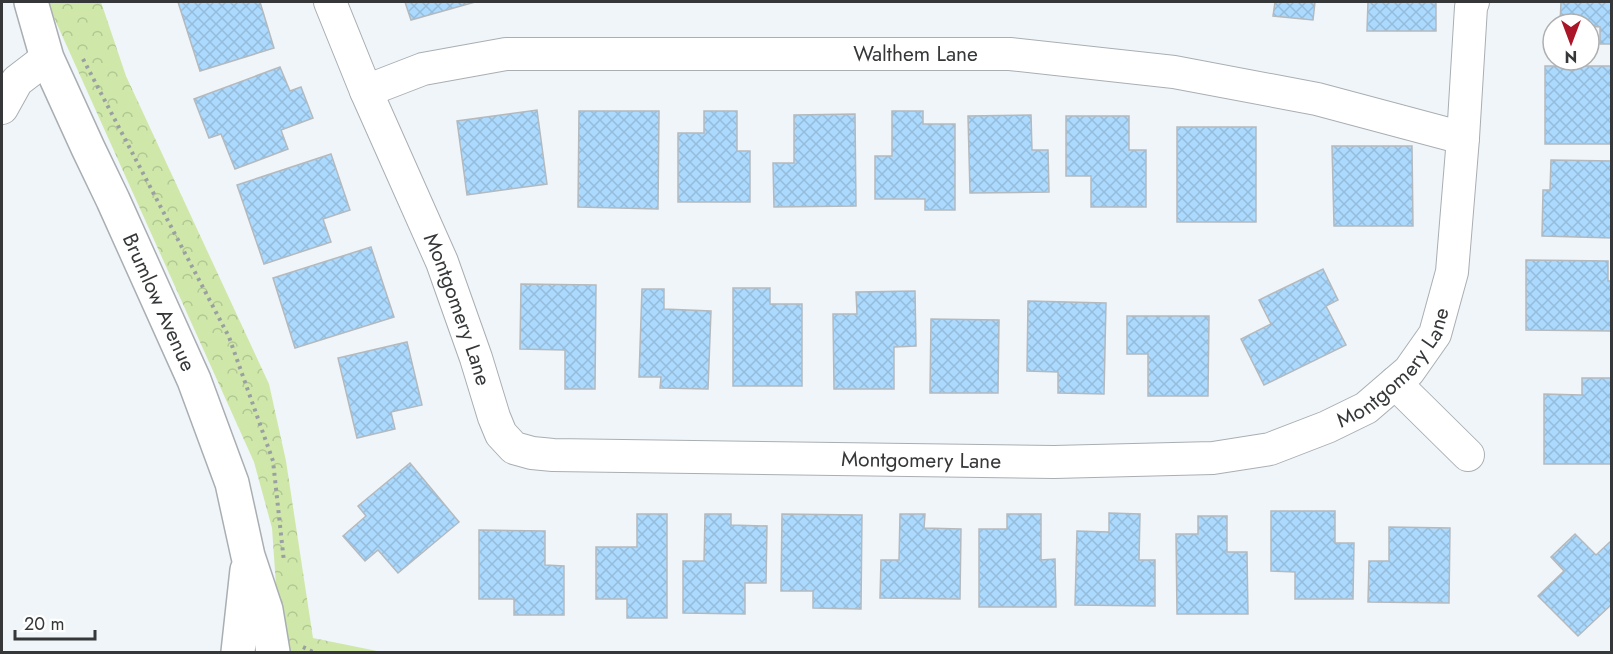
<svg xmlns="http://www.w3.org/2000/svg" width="1613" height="654" font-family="Jost,sans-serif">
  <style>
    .park { fill: url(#park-crowns) }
    .building { fill: url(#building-cross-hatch); stroke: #b4b9bd; stroke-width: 1.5 }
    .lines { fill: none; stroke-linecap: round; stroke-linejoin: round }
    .street-casing { stroke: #a9aeb2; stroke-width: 34 }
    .secondary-casing { stroke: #a9aeb2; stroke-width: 36 }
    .path { stroke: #9b9fa2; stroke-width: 4; stroke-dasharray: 3 4.5; stroke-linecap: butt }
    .street { stroke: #fff; stroke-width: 32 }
    .secondary { stroke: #fff; stroke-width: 33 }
    .labels { text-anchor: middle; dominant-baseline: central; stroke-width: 5; stroke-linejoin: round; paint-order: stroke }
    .street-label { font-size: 21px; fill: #353739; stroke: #fff }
  </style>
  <defs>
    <pattern id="park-crowns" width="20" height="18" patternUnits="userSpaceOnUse" patternTransform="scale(1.5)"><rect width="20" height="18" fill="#cfe8aa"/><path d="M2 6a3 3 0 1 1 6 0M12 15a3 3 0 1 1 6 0" fill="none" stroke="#b2c893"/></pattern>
    <pattern id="building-cross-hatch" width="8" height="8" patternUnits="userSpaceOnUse" patternTransform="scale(1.5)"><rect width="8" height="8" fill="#acdafe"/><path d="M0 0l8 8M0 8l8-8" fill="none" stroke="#95bcda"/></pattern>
  </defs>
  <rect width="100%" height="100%" fill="#f0f5f9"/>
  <!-- park -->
  <path class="park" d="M 47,2 L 101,2 L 126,76 L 269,384 L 286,461 L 313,638 L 382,652 L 285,652 L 280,643 L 272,528 L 254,462 Z"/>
  <!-- building -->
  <g class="building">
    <path d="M 178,2 L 260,2 L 274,48 L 200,71 Z"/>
    <path d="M 405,2 L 475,2 L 411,20 Z"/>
    <path d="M 1275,2 L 1315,2 L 1313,20 L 1273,16 Z"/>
    <path d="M 1368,2 L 1436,2 L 1436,31 L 1367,31 Z"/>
    <path d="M 1561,2 L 1612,2 L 1612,44 L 1600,44 L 1600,27 L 1589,26 L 1589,24 L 1560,24 Z"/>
    <rect x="1545" y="66" width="67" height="78"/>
    <path d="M 280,67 L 290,91 L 301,87 L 313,118 L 281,130 L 288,149 L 235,169 L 221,134 L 209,138 L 194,99 Z"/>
    <path d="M 537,110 L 547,184 L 467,195 L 457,121 Z"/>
    <path d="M 579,111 L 659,111 L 658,209 L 578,207 Z"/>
    <path d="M 704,111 L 737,111 L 737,151 L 750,151 L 750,202 L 678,202 L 678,133 L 704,133 Z"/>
    <path d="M 892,111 L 923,111 L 923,124 L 955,124 L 955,210 L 925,210 L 925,199 L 875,199 L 875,156 L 892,156 Z"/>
    <path d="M 855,114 L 856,206 L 774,207 L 773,163 L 794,163 L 794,115 Z"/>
    <path d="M 1031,115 L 1032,150 L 1048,150 L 1049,192 L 970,193 L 968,116 Z"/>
    <path d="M 1066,116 L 1129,116 L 1129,150 L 1146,150 L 1146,207 L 1091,207 L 1091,176 L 1066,176 Z"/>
    <rect x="1177" y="127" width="79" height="95"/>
    <path d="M 1332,146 L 1412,146 L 1413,226 L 1334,226 Z"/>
    <path d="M 331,154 L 350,210 L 323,219 L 331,242 L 264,264 L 237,185 Z"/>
    <path d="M 1551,160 L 1612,161 L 1612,238 L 1542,236 L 1543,190 L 1550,190 Z"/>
    <path d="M 371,247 L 394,317 L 295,348 L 273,278 Z"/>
    <path d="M 1526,260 L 1608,261 L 1608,281 L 1612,281 L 1612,331 L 1526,330 Z"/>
    <path d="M 1323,269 L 1338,300 L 1326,306 L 1346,345 L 1264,385 L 1241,339 L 1271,324 L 1259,300 Z"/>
    <path d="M 521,284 L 596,285 L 595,389 L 565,389 L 565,350 L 520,349 Z"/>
    <path d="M 733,288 L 770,288 L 770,304 L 802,304 L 802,386 L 733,386 Z"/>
    <path d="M 642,289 L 664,289 L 664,309 L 711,311 L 708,389 L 660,388 L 661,377 L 639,377 Z"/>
    <path d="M 915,291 L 916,346 L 894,347 L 894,389 L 834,389 L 833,314 L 857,314 L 856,292 Z"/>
    <path d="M 1028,301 L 1106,303 L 1104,394 L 1058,393 L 1058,372 L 1027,371 Z"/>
    <path d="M 1127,316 L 1209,316 L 1208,396 L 1148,396 L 1148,354 L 1127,354 Z"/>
    <path d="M 931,319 L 999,320 L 998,393 L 930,393 Z"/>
    <path d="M 407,342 L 422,405 L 391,412 L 395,429 L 357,438 L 338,358 Z"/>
    <path d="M 1582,378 L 1612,378 L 1612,464 L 1544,464 L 1544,394 L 1582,395 Z"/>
    <path d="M 410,463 L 459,522 L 398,573 L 378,550 L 365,561 L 343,536 L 366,516 L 358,506 Z"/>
    <path d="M 1271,511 L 1335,511 L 1335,543 L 1354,543 L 1353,599 L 1295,599 L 1295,572 L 1271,571 Z"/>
    <path d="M 1109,513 L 1140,514 L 1139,560 L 1155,560 L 1155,606 L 1075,605 L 1077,531 L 1109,532 Z"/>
    <path d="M 637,514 L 667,514 L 667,618 L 627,618 L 627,599 L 596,599 L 596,547 L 637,547 Z"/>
    <path d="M 705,514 L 731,514 L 731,525 L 767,526 L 766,583 L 745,583 L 745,614 L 683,613 L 683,561 L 704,561 Z"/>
    <path d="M 782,514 L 862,515 L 861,609 L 813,608 L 813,591 L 781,591 Z"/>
    <path d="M 900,514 L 925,514 L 924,528 L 961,529 L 960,599 L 880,598 L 881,560 L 899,560 Z"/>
    <path d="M 1007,514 L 1041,514 L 1041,560 L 1055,559 L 1056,607 L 979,607 L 979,529 L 1007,529 Z"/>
    <path d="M 1198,516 L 1227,516 L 1227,552 L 1247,552 L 1248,614 L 1177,614 L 1176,534 L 1198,534 Z"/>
    <path d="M 1389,527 L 1450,528 L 1449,603 L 1368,602 L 1369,561 L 1389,561 Z"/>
    <path d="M 479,530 L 545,531 L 545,565 L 564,566 L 564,615 L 514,615 L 514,599 L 479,599 Z"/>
    <path d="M 1575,534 L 1596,555 L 1612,540 L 1612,604 L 1578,636 L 1538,596 L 1564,571 L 1551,557 Z"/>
  </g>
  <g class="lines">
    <!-- street casing -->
    <g class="street-casing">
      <g id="street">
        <path id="s1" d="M 330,2 L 366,91 L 442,262 L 476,358 L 494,417 L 501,434 L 514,448 L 532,453 L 553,455 L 1054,462 L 1213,458 L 1270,449 L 1327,427 L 1366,408 L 1409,371 L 1435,334 L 1452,272 L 1463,138 L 1471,7 L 1473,2"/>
        <path id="s2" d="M 366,91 L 423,69 L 506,54 L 1010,54 L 1174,72 L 1317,99 L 1463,138"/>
        <path d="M 2,108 L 17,81 L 47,58"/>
        <path d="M 1395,383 L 1468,455"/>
      </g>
    </g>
    <!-- secondary casing -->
    <g class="secondary-casing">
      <g id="secondary">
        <path id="s3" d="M 31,2 L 47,58 L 88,148 L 113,200 L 194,380 L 232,483 L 248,556 L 266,610 L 273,652"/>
        <path d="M 238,652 L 247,570"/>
      </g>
    </g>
    <!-- path -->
    <g class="path">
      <path d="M 83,59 L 229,337 L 273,461 L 284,562"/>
      <path d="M 303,647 L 313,652"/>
    </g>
    <!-- street -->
    <use href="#street" class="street"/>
    <!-- secondary -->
    <use href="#secondary" class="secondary"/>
  </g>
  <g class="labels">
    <!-- street labels -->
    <g class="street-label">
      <text stroke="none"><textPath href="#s2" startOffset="555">Walthem Lane</textPath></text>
      <text stroke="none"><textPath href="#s3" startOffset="327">Brumlow Avenue</textPath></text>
      <text stroke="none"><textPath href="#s1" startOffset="333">Montgomery Lane</textPath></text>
      <text stroke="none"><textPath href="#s1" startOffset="1395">Montgomery Lane</textPath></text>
      <text stroke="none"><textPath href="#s1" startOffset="892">Montgomery Lane</textPath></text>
    </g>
  </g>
  <!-- border -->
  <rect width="1613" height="654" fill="none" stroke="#353739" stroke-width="6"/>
  <!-- north arrow -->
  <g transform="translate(1571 42) rotate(180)"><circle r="28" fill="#ffffff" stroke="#aeafb0" stroke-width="1.5"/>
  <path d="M0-4.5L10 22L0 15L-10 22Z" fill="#aa1527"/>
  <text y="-9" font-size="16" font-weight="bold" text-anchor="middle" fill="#353739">N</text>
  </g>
  <!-- scale -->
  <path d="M15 630v9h80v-9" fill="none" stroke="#353739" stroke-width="3"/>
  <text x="24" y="630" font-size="18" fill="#353739" stroke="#ffffff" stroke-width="4.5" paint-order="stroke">20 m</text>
</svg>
